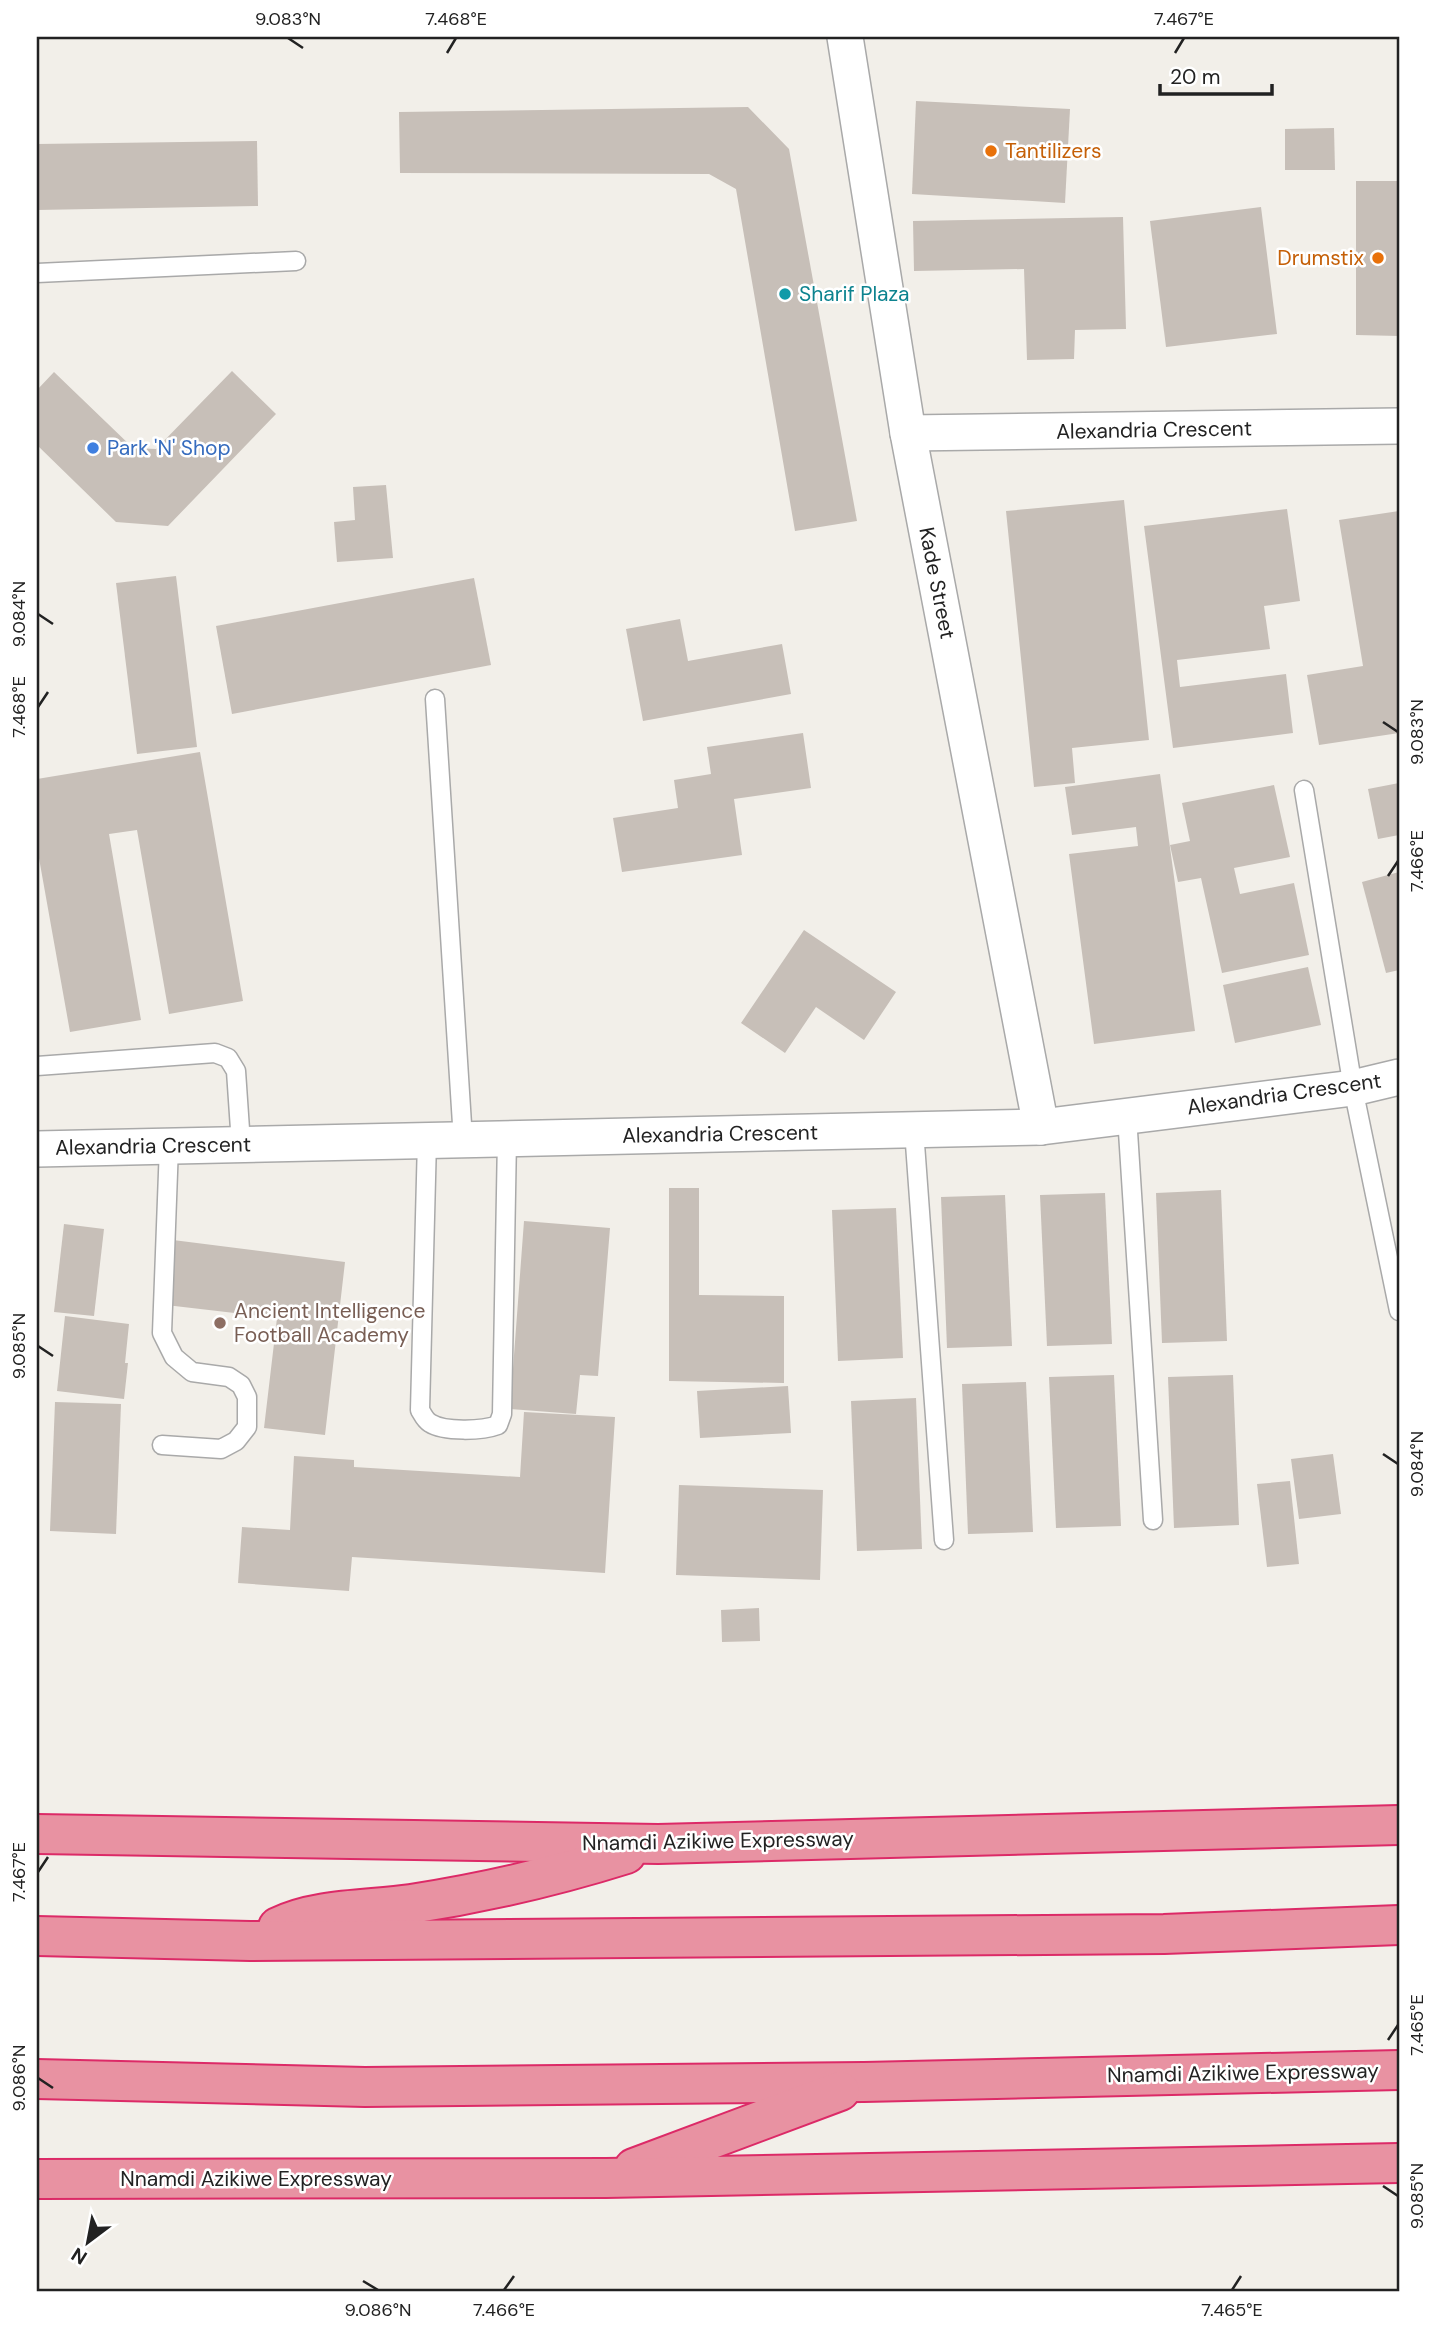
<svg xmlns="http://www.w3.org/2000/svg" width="1436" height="2329" font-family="'DM Sans',sans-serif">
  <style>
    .building { fill: #c7bfb8 }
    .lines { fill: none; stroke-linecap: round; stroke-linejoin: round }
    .lane-casing { stroke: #a9a9a9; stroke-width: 21 }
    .street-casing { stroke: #a9a9a9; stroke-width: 38 }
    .highway-casing { stroke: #dc2a67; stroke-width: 42 }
    .lane { stroke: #fff; stroke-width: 18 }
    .street { stroke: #fff; stroke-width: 35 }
    .highway { stroke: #e892a2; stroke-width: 38 }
    .ticks { fill: none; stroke: #222; stroke-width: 2.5 }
    .food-dot { fill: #e8710a; stroke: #fff; stroke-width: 2.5 }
    .culture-dot { fill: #0f9aa8; stroke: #fff; stroke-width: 2.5 }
    .shop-dot { fill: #3f7fe0; stroke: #fff; stroke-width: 2.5 }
    .education-dot { fill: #8d6e63; stroke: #fff; stroke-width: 2.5 }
    .labels { text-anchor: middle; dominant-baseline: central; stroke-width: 5; stroke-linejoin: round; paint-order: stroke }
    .food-label { font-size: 21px; fill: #c56008; stroke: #fff; text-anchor: start }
    .culture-label { font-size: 21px; fill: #0d838f; stroke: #fff; text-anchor: start }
    .street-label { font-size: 21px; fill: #222; stroke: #fff }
    .shop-label { font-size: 21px; fill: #366cbe; stroke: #fff; text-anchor: start }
    .education-label { font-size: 21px; fill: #785e54; stroke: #fff; text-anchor: start }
    .neatline { fill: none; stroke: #222; stroke-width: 2.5 }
    .ticks-label { font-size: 18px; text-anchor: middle; fill: #222 }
  </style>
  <rect width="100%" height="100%" fill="#f2efe9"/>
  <!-- building -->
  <g class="building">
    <path d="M 916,101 L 1070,109 L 1065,203 L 912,194 Z"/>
    <path d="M 748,107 L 789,149 L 857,521 L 795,531 L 736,189 L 709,174 L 400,173 L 399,112 Z"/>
    <path d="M 1334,128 L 1335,170 L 1285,170 L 1285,129 Z"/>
    <path d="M 257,141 L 258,206 L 37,210 L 37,144 Z"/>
    <path d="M 1356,181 L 1399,181 L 1399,336 L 1356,335 Z"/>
    <path d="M 1261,207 L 1277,334 L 1166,347 L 1150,221 Z"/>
    <path d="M 1123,217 L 1126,329 L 1075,330 L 1074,359 L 1027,360 L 1024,269 L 914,271 L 913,221 Z"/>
    <path d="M 232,371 L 276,414 L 168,526 L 116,522 L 37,445 L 37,390 L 54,372 L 133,448 L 156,449 Z"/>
    <path d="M 386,485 L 393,558 L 337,562 L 334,522 L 355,520 L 353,487 Z"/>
    <path d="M 1124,500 L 1149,740 L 1072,748 L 1075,783 L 1034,787 L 1006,511 Z"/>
    <path d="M 1287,509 L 1300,601 L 1264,606 L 1270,649 L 1177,660 L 1180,687 L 1286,674 L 1293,733 L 1173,748 L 1144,526 Z"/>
    <path d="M 1399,511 L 1399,733 L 1319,745 L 1307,675 L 1363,666 L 1339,520 Z"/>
    <path d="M 176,576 L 197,747 L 137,754 L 116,583 Z"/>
    <path d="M 474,578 L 491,665 L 232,714 L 216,626 Z"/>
    <path d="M 680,619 L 688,661 L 782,644 L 791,694 L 643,721 L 626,629 Z"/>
    <path d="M 803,733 L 811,788 L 734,799 L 742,855 L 622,872 L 613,818 L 678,808 L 674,780 L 711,774 L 707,747 Z"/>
    <path d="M 200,752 L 243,1001 L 169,1014 L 137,830 L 109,834 L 141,1020 L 70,1032 L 37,847 L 37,779 Z"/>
    <path d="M 1160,774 L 1195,1031 L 1094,1044 L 1069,854 L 1138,846 L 1136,827 L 1072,835 L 1065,787 Z"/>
    <path d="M 1399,783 L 1399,835 L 1378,839 L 1368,789 Z"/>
    <path d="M 1274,785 L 1290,857 L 1234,868 L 1240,894 L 1294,883 L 1309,955 L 1222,973 L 1201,878 L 1178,882 L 1170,845 L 1190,841 L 1182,803 Z"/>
    <path d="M 1399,872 L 1399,970 L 1386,973 L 1362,882 Z"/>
    <path d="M 804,930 L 896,992 L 864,1040 L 816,1007 L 785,1053 L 741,1023 Z"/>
    <path d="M 1308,967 L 1321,1025 L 1235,1043 L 1223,985 Z"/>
    <path d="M 669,1188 L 699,1188 L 699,1295 L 784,1296 L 784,1383 L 669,1381 Z"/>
    <path d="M 1221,1190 L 1227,1341 L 1162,1343 L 1156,1193 Z"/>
    <path d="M 1105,1193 L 1112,1344 L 1047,1346 L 1040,1195 Z"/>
    <path d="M 1005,1195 L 1012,1346 L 947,1348 L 941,1197 Z"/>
    <path d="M 896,1208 L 903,1358 L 838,1361 L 832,1210 Z"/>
    <path d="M 524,1221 L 610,1228 L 598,1376 L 580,1375 L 576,1414 L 510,1409 Z"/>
    <path d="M 64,1224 L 104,1229 L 94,1316 L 54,1312 Z"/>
    <path d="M 173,1240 L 345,1262 L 325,1435 L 264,1428 L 277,1318 L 166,1305 Z"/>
    <path d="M 65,1316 L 129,1324 L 125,1363 L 128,1363 L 124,1399 L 57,1391 Z"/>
    <path d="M 1114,1375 L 1121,1526 L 1056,1528 L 1049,1377 Z"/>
    <path d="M 1233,1375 L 1239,1525 L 1174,1528 L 1168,1377 Z"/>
    <path d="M 1026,1382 L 1033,1532 L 968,1534 L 962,1384 Z"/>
    <path d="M 788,1386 L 791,1433 L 700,1438 L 697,1391 Z"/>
    <path d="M 916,1398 L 922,1549 L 857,1551 L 851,1401 Z"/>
    <path d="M 55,1402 L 121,1404 L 116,1534 L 50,1531 Z"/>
    <path d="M 524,1412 L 615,1417 L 605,1573 L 352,1557 L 349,1591 L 238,1583 L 242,1527 L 290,1530 L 294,1456 L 354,1460 L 354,1467 L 520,1477 Z"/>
    <path d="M 1333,1454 L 1341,1514 L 1299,1519 L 1291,1459 Z"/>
    <path d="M 1290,1481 L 1299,1564 L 1267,1567 L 1257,1484 Z"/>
    <path d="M 679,1485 L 823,1490 L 820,1580 L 676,1575 Z"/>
    <path d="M 759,1608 L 760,1641 L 722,1642 L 721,1610 Z"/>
  </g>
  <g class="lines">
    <!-- lane casing -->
    <g class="lane-casing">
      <g id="lane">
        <path d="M 37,273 L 296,261"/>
        <path d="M 435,699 L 463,1140"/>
        <path d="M 1304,790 L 1353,1088 L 1399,1311"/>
        <path d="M 37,1066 L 215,1053 L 228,1058 L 236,1071 L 241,1144"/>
        <path d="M 1127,1116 L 1153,1520"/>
        <path d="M 914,1130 L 944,1540"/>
        <path d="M 427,1140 L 420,1410 C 423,1415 425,1420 430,1423 C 444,1432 482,1431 498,1425 L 502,1414 L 507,1138"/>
        <path d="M 162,1445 L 221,1449 L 236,1441 L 247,1427 L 247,1397 L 241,1385 L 229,1377 L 192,1372 L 174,1357 L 162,1333 L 169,1146"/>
      </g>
    </g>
    <!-- street casing -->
    <g class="street-casing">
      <g id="street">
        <path d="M 845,37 L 908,433 L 1041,1127"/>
        <path d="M 908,433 L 1399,426"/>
        <path d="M 37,1149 L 1041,1127 L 1353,1088 L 1399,1077"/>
      </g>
    </g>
    <!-- highway casing -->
    <g class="highway-casing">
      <g id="highway">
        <path d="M 37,1834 L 658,1844 L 1399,1825"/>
        <path d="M 278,1927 C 315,1908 370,1910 411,1904 C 483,1893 556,1876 626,1854"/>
        <path d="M 37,1936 L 250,1941 L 1164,1934 L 1399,1925"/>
        <path d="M 37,2079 L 365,2087 L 864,2082 L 1399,2070"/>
        <path d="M 634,2168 L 840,2091"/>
        <path d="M 37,2179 L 606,2178 L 1399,2163"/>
      </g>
    </g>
    <!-- lane -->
    <use href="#lane" class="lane"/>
    <!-- street -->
    <use href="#street" class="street"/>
    <!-- highway -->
    <use href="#highway" class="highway"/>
  </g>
  <!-- ticks -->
  <path class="ticks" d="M 288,38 L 303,48M 447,53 L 456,38M 1175,53 L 1184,38M 38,614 L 53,624M 38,707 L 48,692M 1383,722 L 1398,732M 1388,876 L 1398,861M 38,1346 L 53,1356M 1383,1454 L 1398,1464M 38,1872 L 48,1857M 1388,2040 L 1398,2025M 38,2078 L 53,2088M 1383,2186 L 1398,2196M 363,2281 L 378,2290M 504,2290 L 514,2276M 1232,2290 L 1241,2276"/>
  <!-- markers -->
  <g class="food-dot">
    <circle cx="991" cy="151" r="7"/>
    <circle cx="1378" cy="258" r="7"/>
  </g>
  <circle class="culture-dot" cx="785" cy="294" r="7"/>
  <circle class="shop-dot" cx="93" cy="448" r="7"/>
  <circle class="education-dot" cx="220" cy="1323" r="7"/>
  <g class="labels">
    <!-- food labels -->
    <g class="food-label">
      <text x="1005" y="151">Tantilizers</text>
      <text x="1364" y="258" text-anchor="end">Drumstix</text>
    </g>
    <!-- culture labels -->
    <g class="culture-label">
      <text x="799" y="294">Sharif Plaza</text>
    </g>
    <!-- street labels -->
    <g class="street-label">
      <text transform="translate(1154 430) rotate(-1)">Alexandria Crescent</text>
      <text transform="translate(937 583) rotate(79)">Kade Street</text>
      <text transform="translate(1284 1094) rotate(-8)">Alexandria Crescent</text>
      <text transform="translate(720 1134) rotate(-1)">Alexandria Crescent</text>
      <text transform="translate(153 1146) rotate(-1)">Alexandria Crescent</text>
      <text transform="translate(718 1841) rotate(-1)">Nnamdi Azikiwe Expressway</text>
      <text transform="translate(1243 2073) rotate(-1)">Nnamdi Azikiwe Expressway</text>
      <text x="256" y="2179">Nnamdi Azikiwe Expressway</text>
    </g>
    <!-- shop labels -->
    <g class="shop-label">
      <text x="107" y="448">Park 'N' Shop</text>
    </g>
    <!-- education labels -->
    <g class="education-label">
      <text x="234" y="1311">Ancient Intelligence<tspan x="234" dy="24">Football Academy</tspan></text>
    </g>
  </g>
  <!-- border -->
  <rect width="1436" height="2329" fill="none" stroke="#ffffff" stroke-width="77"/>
  <!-- north arrow -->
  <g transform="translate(88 2242) rotate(212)" stroke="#ffffff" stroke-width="5" paint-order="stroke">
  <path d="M0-5L12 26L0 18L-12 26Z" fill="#222222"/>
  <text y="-10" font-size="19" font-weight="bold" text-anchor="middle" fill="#222222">N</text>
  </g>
  <!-- scale -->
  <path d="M1160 84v10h112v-10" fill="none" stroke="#222222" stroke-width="3.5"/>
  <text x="1170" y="84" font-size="21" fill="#222222" stroke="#ffffff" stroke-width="5" paint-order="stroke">20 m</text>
  <rect x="38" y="38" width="1360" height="2252" class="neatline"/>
  <g class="ticks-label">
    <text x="288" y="25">9.083°N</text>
    <text x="456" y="25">7.468°E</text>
    <text x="1184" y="25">7.467°E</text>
    <text transform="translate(19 614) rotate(-90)" y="6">9.084°N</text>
    <text transform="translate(19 707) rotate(-90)" y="6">7.468°E</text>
    <text transform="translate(1417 732) rotate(-90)" y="6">9.083°N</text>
    <text transform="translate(1417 861) rotate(-90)" y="6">7.466°E</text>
    <text transform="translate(19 1346) rotate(-90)" y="6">9.085°N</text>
    <text transform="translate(1417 1464) rotate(-90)" y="6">9.084°N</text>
    <text transform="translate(19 1872) rotate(-90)" y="6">7.467°E</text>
    <text transform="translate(1417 2025) rotate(-90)" y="6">7.465°E</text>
    <text transform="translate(19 2078) rotate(-90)" y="6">9.086°N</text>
    <text transform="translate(1417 2196) rotate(-90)" y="6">9.085°N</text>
    <text x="378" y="2316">9.086°N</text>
    <text x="504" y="2316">7.466°E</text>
    <text x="1232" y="2316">7.465°E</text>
  </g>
</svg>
